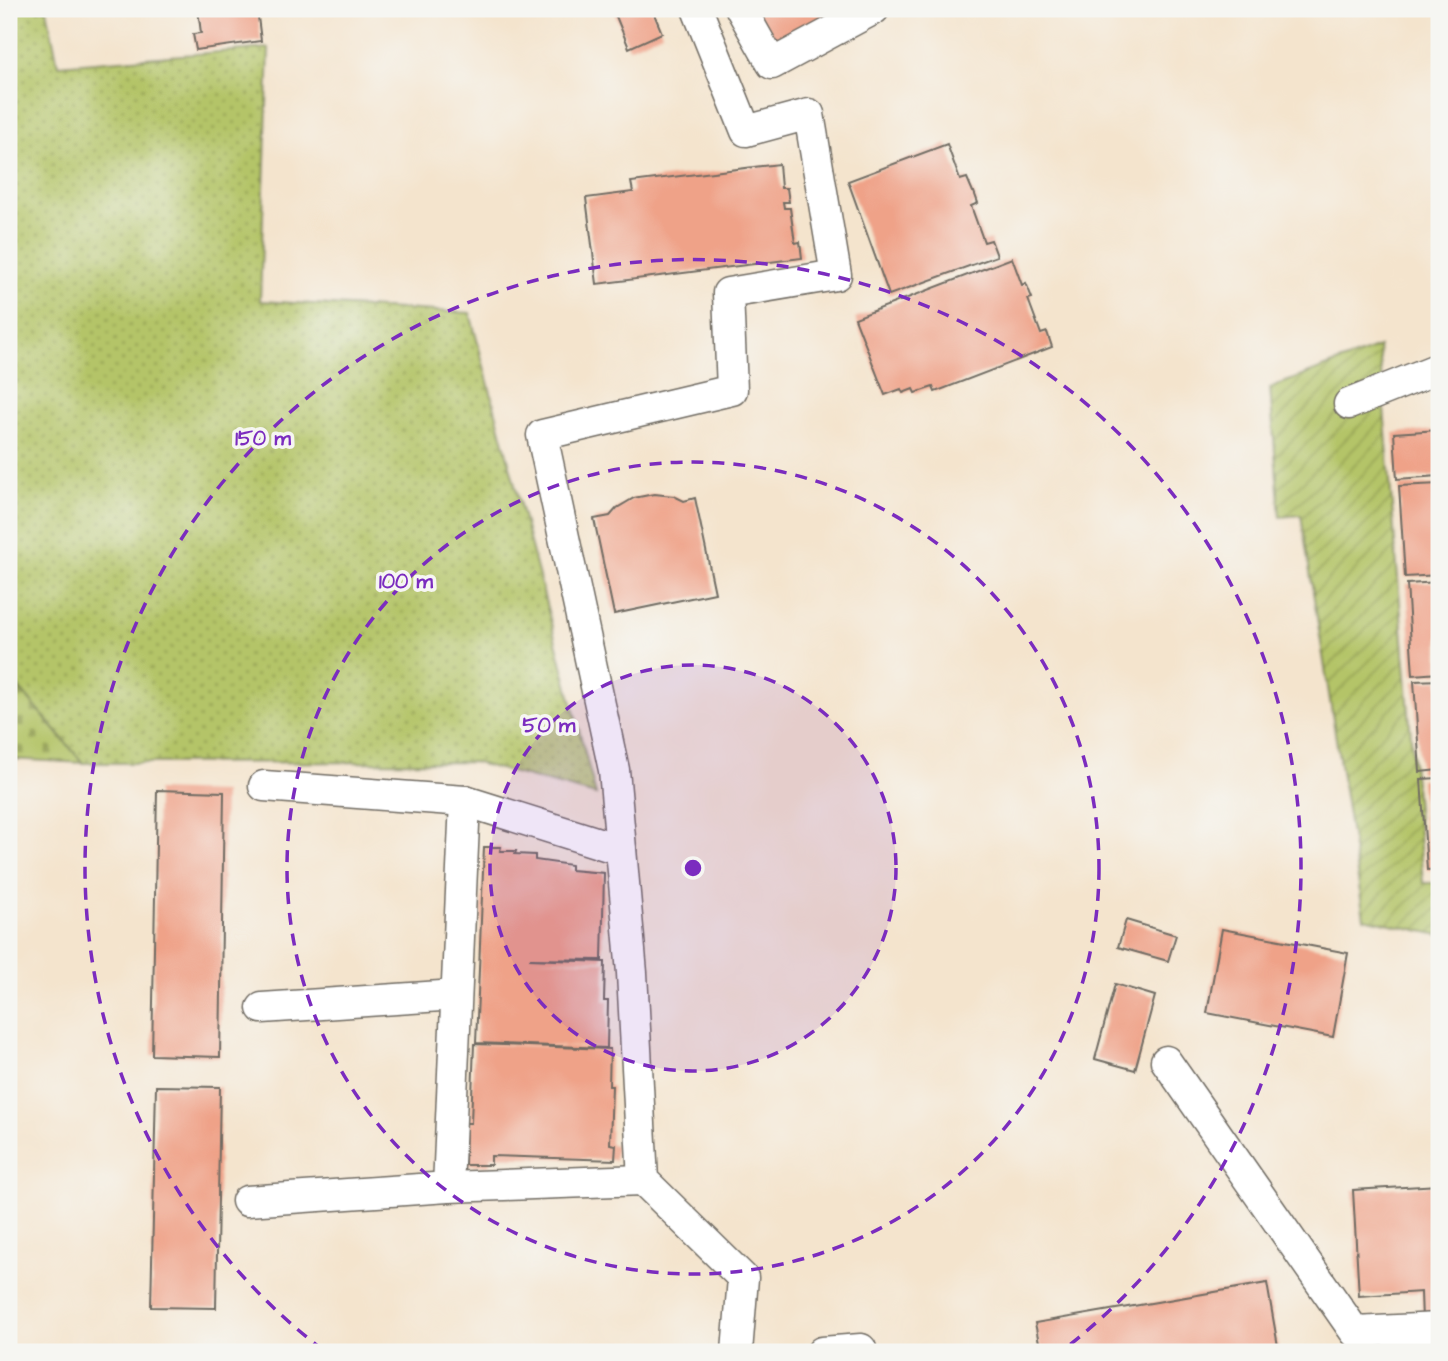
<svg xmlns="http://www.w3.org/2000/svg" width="1448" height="1361" font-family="'Architects Daughter',sans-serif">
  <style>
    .grass { fill: url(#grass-dots); stroke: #707849; stroke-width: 2 }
    .cemetery { fill: url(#cemetery-stones); stroke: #707849; stroke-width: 2 }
    .garden { fill: url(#garden-furrows); stroke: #707849; stroke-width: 2 }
    .building { fill: #efa288 }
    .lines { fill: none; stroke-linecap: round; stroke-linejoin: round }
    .minor-casing { stroke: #716c64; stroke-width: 33 }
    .minor { stroke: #fff; stroke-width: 30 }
    .ring { fill: none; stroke: #7b2cbf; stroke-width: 3.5; stroke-dasharray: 12 9 }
    .centre { fill: #7b2cbf; stroke: #f6f6f2; stroke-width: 3.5 }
    .ring-label { font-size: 21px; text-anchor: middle; font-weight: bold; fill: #7b2cbf; stroke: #f6f6f2; stroke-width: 7; stroke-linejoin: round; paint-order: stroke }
  </style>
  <defs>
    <pattern id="grass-dots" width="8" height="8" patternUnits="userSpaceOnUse" patternTransform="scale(1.75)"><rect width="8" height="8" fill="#b4c467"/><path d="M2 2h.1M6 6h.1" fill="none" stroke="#939f55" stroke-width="1.8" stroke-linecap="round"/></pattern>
    <pattern id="cemetery-stones" width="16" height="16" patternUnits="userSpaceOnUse" patternTransform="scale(1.75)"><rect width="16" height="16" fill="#b4c467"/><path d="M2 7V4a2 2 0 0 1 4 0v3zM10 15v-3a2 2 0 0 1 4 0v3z" fill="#939f55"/></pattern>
    <pattern id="garden-furrows" width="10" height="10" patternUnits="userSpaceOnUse" patternTransform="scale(1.75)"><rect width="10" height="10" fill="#b4c467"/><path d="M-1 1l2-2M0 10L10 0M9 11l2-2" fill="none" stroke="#939f55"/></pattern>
  </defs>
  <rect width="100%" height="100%" fill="#f6f6f2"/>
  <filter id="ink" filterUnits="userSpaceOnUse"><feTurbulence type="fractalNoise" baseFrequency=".0143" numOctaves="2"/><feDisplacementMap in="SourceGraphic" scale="14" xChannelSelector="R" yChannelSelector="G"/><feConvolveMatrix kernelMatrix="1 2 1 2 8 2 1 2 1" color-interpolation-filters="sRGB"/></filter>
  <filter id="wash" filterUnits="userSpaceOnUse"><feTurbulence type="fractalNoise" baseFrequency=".00686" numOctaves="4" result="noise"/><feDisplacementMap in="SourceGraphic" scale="28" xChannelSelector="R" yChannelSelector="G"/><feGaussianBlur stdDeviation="1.57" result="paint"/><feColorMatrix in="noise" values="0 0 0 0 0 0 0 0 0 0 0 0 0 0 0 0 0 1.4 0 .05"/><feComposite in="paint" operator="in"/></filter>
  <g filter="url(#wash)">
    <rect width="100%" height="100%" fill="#f4e4cd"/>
    <!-- grass -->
    <path class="grass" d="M 9,9 L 47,9 L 58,65 L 269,48 L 260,301 L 470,313 L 596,795 L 473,762 L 83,763 L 9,676 Z"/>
    <!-- cemetery -->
    <path class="cemetery" d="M 9,676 L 83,763 L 9,759 Z"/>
    <!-- garden -->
    <path class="garden" d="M 1379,347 L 1423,883 L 1439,883 L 1439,935 L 1364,918 L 1301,515 L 1280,517 L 1270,388 Z"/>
    <g id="blocks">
      <!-- building -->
      <g class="building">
        <path d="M 198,9 L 257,9 L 261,41 L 196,50 L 193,34 L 201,33 Z"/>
        <path d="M 613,9 L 652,9 L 662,33 L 629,48 Z"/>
        <path d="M 754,9 L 851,9 L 776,49 Z"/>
        <path d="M 947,144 L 960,180 L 967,178 L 973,192 L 974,192 L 978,203 L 971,206 L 984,242 L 991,240 L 997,256 L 889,295 L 848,181 Z"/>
        <path d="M 779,164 L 781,188 L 787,188 L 789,202 L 783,202 L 784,208 L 790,208 L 795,243 L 800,242 L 802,258 L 597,284 L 586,198 L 633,192 L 631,182 Z"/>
        <path d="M 1012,258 L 1022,285 L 1026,283 L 1032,298 L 1028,299 L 1041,334 L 1047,332 L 1052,347 L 935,392 L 933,387 L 915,393 L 913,389 L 903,393 L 901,389 L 885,395 L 855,318 Z"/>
        <path d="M 1439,430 L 1439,476 L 1397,479 L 1394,433 Z"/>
        <path d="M 1439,484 L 1439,575 L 1405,577 L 1399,486 Z"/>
        <path d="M 654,494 L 674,496 L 684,501 L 695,498 L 715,593 L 614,614 L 594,519 L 610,516 L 617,508 L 634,498 Z"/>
        <path d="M 1439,582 L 1439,673 L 1413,675 L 1407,584 Z"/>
        <path d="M 1439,680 L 1439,770 L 1420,772 L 1414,681 Z"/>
        <path d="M 1439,778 L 1439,869 L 1427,870 L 1421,779 Z"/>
        <path d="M 157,790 L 224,792 L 220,1057 L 152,1055 Z"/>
        <path d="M 484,847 L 501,847 L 500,851 L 516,851 L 515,854 L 535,855 L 535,860 L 571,865 L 571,870 L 604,873 L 602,960 L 529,959 L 605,962 L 604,1001 L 608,1001 L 607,1048 L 476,1043 Z"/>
        <path d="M 1126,920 L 1176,935 L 1168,961 L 1118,947 Z"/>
        <path d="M 1222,929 L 1348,953 L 1333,1037 L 1207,1013 Z"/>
        <path d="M 1115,984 L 1155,996 L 1135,1070 L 1095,1059 Z"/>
        <path d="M 474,1044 L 610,1049 L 609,1086 L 612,1086 L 610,1144 L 616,1145 L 615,1160 L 491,1156 L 491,1165 L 465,1165 L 466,1123 L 471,1123 Z"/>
        <path d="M 156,1086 L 220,1087 L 216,1308 L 151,1307 Z"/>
        <path d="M 1439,1185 L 1439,1320 L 1422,1320 L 1421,1292 L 1359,1296 L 1353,1190 Z"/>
        <path d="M 1267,1283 L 1279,1352 L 1041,1352 L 1035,1323 Z"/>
      </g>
    </g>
  </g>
  <g filter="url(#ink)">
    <use href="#blocks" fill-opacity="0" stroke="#716c64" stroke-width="2"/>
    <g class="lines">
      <!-- minor casing -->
      <g class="minor-casing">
        <g id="minor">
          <path d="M 697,9 L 746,131 L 809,114 L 836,275 L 728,293 L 732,390 L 542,435 L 614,770 L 632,973 L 643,1180 L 743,1278 L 737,1352"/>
          <path d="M 741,9 L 772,64 L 874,9"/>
          <path d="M 1349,404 L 1439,368"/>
          <path d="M 264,786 L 465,801 L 621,850"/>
          <path d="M 262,1008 L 456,995"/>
          <path d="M 1166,1061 L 1355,1332 L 1439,1328"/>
          <path d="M 448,1187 L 465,801"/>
          <path d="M 247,1201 L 448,1187 L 643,1180"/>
          <path d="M 822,1352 L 861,1349 L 861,1352"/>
        </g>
      </g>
      <!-- minor -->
      <use href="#minor" class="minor"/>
    </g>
  </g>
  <!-- distance rings -->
  <circle cx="693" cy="868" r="203" fill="#7b2cbf" fill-opacity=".12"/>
  <g class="ring">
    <circle cx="693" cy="868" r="203"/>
    <circle cx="693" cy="868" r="406"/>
    <path d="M323 1350A608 608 0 1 1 1063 1350"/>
  </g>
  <circle cx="693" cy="868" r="10" class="centre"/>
  <g class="ring-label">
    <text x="263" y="445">150 m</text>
    <text x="406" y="588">100 m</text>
    <text x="549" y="732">50 m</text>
  </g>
  <!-- margin -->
  <rect width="1448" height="1361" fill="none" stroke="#f6f6f2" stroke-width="35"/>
</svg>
